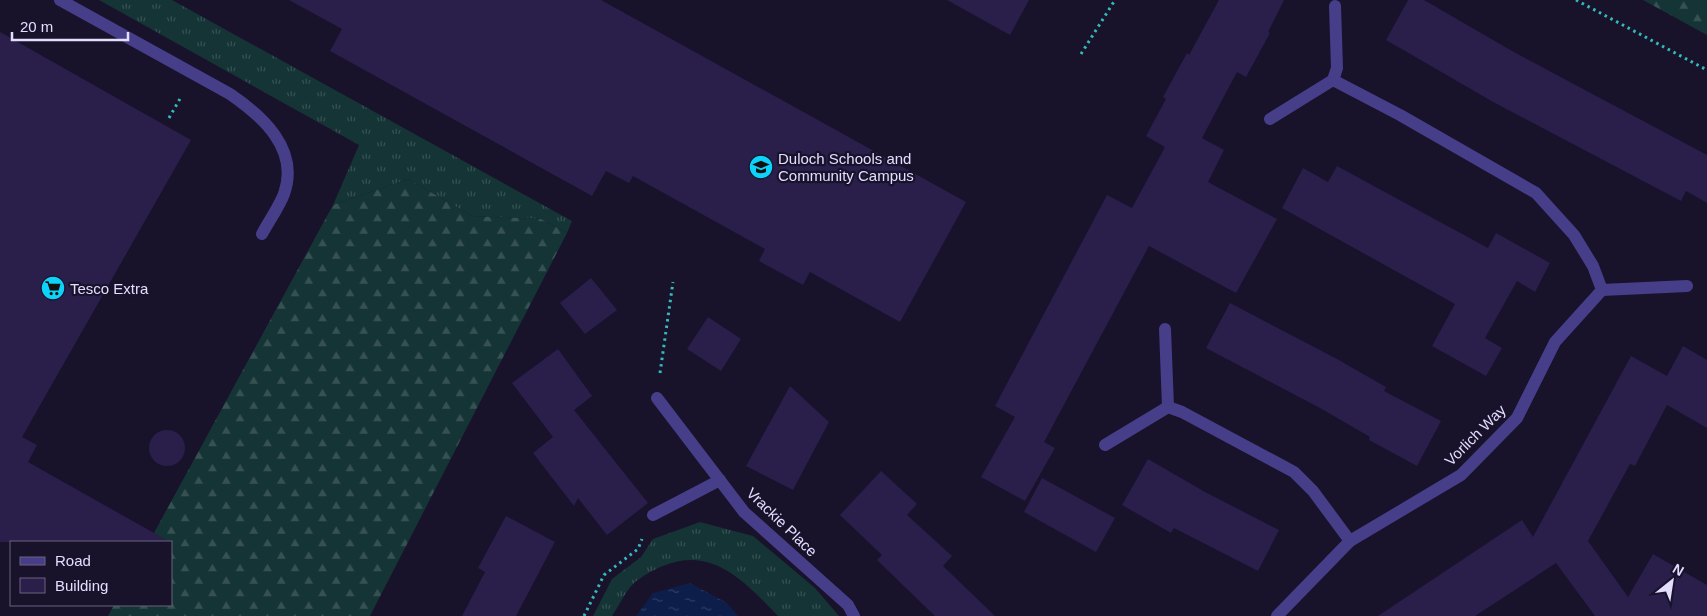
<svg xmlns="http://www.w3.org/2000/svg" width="1707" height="616" font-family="Arial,sans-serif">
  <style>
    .grass { fill: url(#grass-tufts) }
    .forest { fill: url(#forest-firs) }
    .water { fill: url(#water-ripples) }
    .building { fill: #2a1e4b }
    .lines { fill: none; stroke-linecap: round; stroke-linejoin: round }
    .path { stroke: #34babb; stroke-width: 3; stroke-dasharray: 2.5 4; stroke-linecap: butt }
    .service { stroke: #463e89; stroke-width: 12 }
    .minor { stroke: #463e89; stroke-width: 12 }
    .labels { text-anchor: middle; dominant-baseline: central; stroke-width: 4.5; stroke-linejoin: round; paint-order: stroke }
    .poi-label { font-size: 15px; fill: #e3ddfe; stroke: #18122b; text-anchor: start }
    .street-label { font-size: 15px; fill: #e3ddfe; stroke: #18122b }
  </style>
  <defs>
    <pattern id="grass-tufts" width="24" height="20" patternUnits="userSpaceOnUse" patternTransform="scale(1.25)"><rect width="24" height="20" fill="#153435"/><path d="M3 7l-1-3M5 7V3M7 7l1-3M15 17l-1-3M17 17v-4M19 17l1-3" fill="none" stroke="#375153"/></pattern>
    <pattern id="forest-firs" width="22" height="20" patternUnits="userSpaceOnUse" patternTransform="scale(1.25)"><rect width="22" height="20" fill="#153435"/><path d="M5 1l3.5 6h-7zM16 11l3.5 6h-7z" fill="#375153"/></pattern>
    <pattern id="water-ripples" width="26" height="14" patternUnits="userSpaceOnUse" patternTransform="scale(1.25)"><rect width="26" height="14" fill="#0c1e49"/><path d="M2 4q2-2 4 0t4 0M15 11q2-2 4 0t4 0" fill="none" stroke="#2f3e64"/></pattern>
  </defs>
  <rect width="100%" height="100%" fill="#18122b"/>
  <!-- grass -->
  <g class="grass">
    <path d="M 99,0 L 172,0 L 572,221 L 567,233 L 541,219 L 472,216 L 408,179 L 333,205 L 359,145 Z"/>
    <path d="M 700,522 L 753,536 L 815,588 L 839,616 L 778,616 C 746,583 713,545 663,566 C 653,570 642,576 633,584 C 625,592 619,606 612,616 L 593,616 L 612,579 L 641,557 L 653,539 Z"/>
  </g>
  <!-- forest -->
  <g class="forest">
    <path d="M 1643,0 L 1707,0 L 1707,35 Z"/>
    <path d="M 408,179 L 472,216 L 541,219 L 567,233 L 370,616 L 108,616 L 114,605 L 171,605 L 171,542 L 149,542 L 333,205 Z"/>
  </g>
  <!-- water -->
  <path class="water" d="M 690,583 L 727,603 L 738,616 L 636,616 L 653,593 Z"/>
  <!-- building -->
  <g class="building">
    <path d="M 289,0 L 601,0 L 966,202 L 900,322 L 810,272 L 803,285 L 759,261 L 765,249 L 633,176 L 629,183 L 606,171 L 592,196 L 330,51 L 342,29 Z"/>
    <path d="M 947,0 L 1029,0 L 1010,35 Z"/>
    <path d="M 1219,0 L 1284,0 L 1268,32 L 1270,33 L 1246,77 L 1237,72 L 1202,138 L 1224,150 L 1208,182 L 1277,219 L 1236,293 L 1149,246 L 1044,442 L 1055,448 L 1025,501 L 981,477 L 1015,417 L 995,406 L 1107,195 L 1132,208 L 1165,147 L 1146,136 L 1166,99 L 1163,97 L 1187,53 L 1189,55 Z"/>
    <path d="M 1408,0 L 1424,0 L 1512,51 L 1707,155 L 1707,203 L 1686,191 L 1681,201 L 1495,103 L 1386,40 Z"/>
    <path d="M 0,32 L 191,140 L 22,437 L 37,445 L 28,462 L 170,542 L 0,542 Z"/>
    <path d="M 1337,166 L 1488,248 L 1496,233 L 1550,263 L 1535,292 L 1517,281 L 1485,338 L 1502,348 L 1486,376 L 1432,346 L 1455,304 L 1282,208 L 1303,168 L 1328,182 Z"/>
    <path d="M 591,278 L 617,310 L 585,334 L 560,303 Z"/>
    <path d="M 1230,303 L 1337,359 L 1386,387 L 1384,391 L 1441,421 L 1417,466 L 1369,440 L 1370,437 L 1320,408 L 1206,348 Z"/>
    <path d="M 708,317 L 741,339 L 721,371 L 687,349 Z"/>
    <path d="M 1683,346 L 1707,360 L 1707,428 L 1667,405 L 1635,466 L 1630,464 L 1588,541 L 1628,597 L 1653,554 L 1707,585 L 1707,616 L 1595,616 L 1556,563 L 1475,616 L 1378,616 L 1522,520 L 1533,537 L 1631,356 L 1667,376 Z"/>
    <path d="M 558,349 L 592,396 L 574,410 L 648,503 L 607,535 L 578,498 L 574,506 L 533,453 L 553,437 L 512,383 Z"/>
    <path d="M 790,386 L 829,422 L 793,490 L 746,466 Z"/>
    <circle cx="167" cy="448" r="18"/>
    <path d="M 1148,459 L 1205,492 L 1279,530 L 1258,571 L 1174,528 L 1171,533 L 1122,505 Z"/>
    <path d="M 881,471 L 917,504 L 907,515 L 952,556 L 943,566 L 995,616 L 935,616 L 877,560 L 882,555 L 840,515 Z"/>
    <path d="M 1042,478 L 1115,518 L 1096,552 L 1024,512 Z"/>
    <path d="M 506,516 L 555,542 L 516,616 L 462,616 L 485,572 L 478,568 Z"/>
  </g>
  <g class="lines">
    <!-- path -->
    <g class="path">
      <path d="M 1576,0 L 1707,70"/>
      <path d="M 1081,54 L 1115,0"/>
      <path d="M 169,118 L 181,97"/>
      <path d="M 660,373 L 673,282"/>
      <path d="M 584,616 L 604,575 L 638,549 L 642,539"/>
    </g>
    <!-- service -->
    <path class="service" d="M 60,0 L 230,94 C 262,116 300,149 284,194 C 279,207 269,221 262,234"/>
    <!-- minor -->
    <g class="minor">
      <path d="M 1270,119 L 1333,80"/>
      <path d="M 1602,290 L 1687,286"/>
      <path d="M 1165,329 L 1168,407"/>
      <path d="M 657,398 L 744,512 L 848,605 L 854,616"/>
      <path d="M 1105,445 L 1168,407 L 1182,412 L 1294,472 L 1313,491 L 1350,541"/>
      <path d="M 653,515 L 720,480"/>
      <path d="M 1277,616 L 1350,541 L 1461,475 L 1517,418 L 1555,342 L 1602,290 L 1593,266 L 1574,235 L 1536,193 L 1400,115 L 1333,80 L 1337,68 L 1335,6"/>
    </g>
  </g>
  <!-- icons -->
  <defs>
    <g id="school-disc" transform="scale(1.25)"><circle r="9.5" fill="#0dd2f9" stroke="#18122b"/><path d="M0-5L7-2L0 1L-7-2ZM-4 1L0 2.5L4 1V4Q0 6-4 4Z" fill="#111"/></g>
    <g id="supermarket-disc" transform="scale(1.25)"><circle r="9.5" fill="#0dd2f9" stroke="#18122b"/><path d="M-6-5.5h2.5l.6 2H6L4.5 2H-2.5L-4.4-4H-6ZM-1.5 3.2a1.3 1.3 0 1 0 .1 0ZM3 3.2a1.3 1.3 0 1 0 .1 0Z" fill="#111"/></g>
  </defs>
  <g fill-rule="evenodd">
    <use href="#school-disc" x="761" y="167"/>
    <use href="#supermarket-disc" x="53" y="288"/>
  </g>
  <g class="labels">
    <!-- poi labels -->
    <g class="poi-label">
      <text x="778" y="158">Duloch Schools and<tspan x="778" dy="17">Community Campus</tspan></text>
      <text x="70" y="288">Tesco Extra</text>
    </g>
    <!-- street labels -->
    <g class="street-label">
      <text transform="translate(1475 435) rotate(-45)">Vorlich Way</text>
      <text transform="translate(782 522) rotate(44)">Vrackie Place</text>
    </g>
  </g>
  <!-- legend -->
  <rect x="10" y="541" width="162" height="65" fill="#18122b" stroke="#69637f"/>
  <rect x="20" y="557" width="25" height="8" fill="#463e89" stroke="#69637f"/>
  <text x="55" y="566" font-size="15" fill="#e3ddfe">Road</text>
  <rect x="20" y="578" width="25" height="15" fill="#2a1e4b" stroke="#69637f"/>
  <text x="55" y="591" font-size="15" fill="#e3ddfe">Building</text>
  <!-- north arrow -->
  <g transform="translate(1672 581) rotate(30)" stroke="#18122b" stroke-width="4" paint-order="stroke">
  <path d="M0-4L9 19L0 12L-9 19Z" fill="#e3ddfe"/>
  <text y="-8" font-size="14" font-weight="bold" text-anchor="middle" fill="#e3ddfe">N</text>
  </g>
  <!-- scale -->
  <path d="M12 32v8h116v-8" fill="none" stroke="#e3ddfe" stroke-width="2.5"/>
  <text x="20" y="32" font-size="15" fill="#e3ddfe" stroke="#18122b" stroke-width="4" paint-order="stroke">20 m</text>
</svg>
